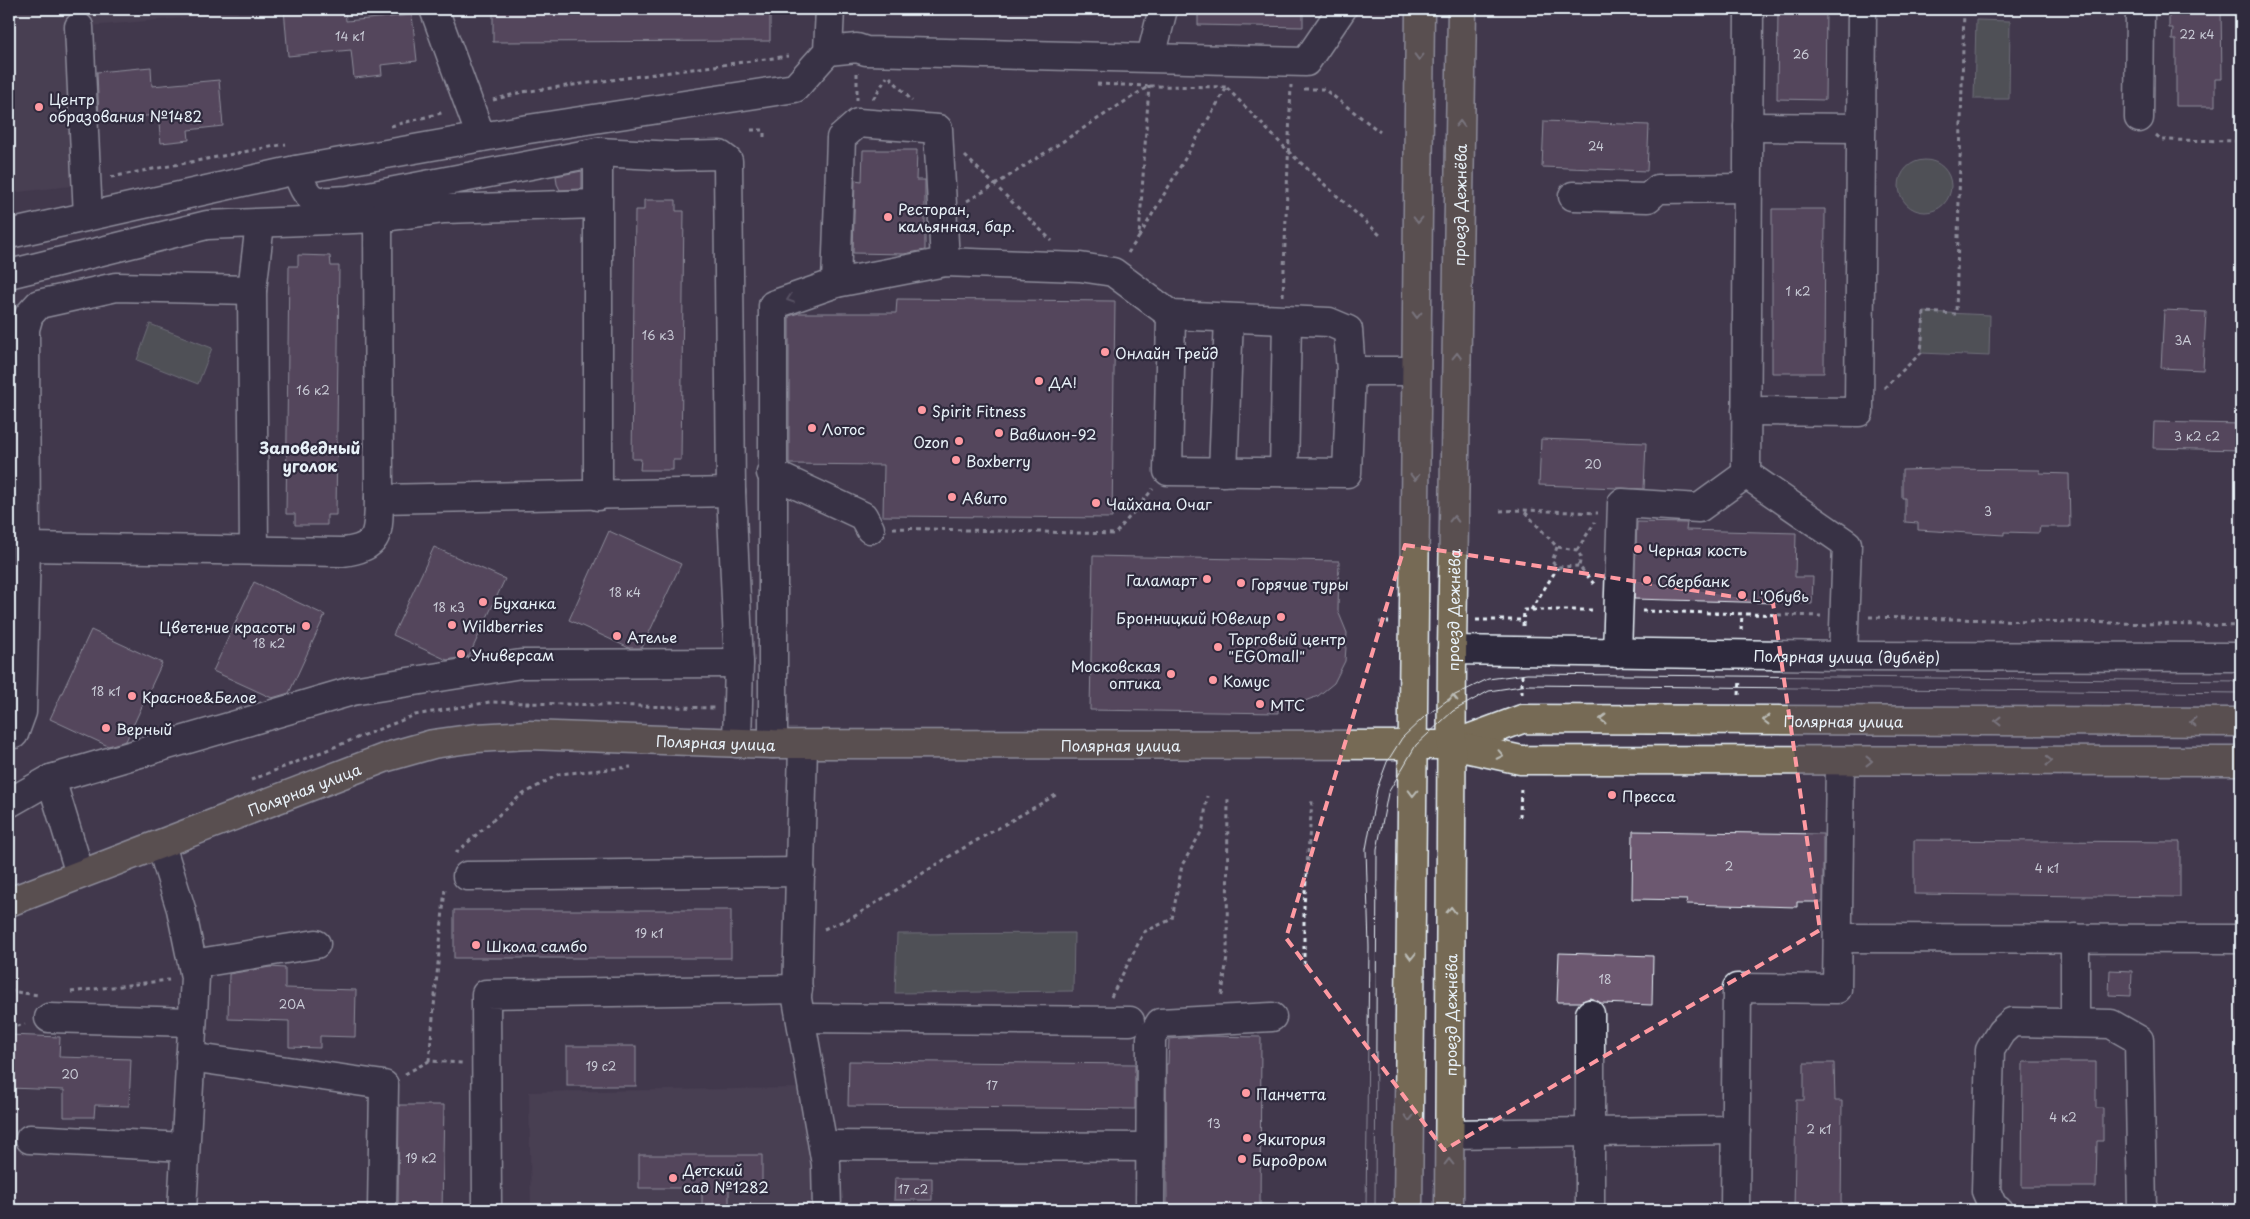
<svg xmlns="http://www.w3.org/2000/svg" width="2250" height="1219" font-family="'Playpen Sans',sans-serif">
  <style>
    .built { fill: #51465a }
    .green { fill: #606d63; stroke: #a4afae }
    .building { fill: #6c5870; stroke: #e8f1f8 }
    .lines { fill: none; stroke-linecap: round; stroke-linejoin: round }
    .minor-casing { stroke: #e8f1f8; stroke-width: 31 }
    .major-casing { stroke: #e8f1f8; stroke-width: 31 }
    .path { stroke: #e8f1f8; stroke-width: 3; stroke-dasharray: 4 4; stroke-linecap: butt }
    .minor { stroke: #2f2a3d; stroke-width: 28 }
    .major { stroke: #766a54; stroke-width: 28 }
    .tram { stroke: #e8f1f8; stroke-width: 1 }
    .oneway { stroke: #babbb6 }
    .oneway2 { stroke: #70707e }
    .marked { fill: none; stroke: #ff9aa2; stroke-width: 4; stroke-dasharray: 10 6; stroke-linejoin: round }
    .poi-dot { fill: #ff9aa2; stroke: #2f2a3d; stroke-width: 2 }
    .labels { text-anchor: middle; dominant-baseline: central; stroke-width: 4.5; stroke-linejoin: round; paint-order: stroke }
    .number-label { font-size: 12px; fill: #c9cbd6 }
    .poi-label { font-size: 15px; fill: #e8f1f8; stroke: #2f2a3d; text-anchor: start }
    .street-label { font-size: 15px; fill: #e8f1f8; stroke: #2f2a3d }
    .neighbourhood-label { font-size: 16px; font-weight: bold; fill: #e8f1f8; stroke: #2f2a3d }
  </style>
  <rect width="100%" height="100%" fill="#41384c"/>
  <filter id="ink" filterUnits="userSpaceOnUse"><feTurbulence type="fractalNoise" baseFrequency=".02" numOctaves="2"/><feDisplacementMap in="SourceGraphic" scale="10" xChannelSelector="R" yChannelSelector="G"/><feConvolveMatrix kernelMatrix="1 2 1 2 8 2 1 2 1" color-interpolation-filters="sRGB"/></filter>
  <g filter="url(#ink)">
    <!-- built -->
    <g class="built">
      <path d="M 9,9 L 238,9 L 238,13 L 67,28 L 71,186 L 9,193 Z"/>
      <path d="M 801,1088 L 815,1145 L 816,1210 L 531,1210 L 529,1092 Z"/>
    </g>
    <!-- green -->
    <g class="green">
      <path d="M 1976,20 L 2010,21 L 2009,99 L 1974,99 Z"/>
      <circle cx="1925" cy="186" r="26"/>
      <path d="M 1924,312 L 1990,315 L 1989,356 L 1921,353 Z"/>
      <path d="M 150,324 L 212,348 L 198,384 L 137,360 Z"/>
      <path d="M 1074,933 L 1073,991 L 895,993 L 897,934 Z"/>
    </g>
    <!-- building -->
    <g class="building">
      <path d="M 284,9 L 345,9 L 346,21 L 412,15 L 417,61 L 381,65 L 382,75 L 354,78 L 351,50 L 288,56 Z"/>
      <path d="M 493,9 L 770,9 L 770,41 L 493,42 Z"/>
      <path d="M 1198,9 L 1303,9 L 1303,27 L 1198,25 Z"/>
      <path d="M 1778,9 L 1826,9 L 1825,100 L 1777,99 Z"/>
      <path d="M 2169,9 L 2221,9 L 2222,79 L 2215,79 L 2215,106 L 2176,106 L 2176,40 L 2172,40 L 2173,28 L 2169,28 Z"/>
      <path d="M 151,67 L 152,86 L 219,80 L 223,126 L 188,130 L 189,140 L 161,143 L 158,115 L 99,120 L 97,72 Z"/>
      <path d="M 1544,121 L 1649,125 L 1647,171 L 1542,167 Z"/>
      <path d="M 863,150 L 917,150 L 916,180 L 925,180 L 925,250 L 904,254 L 853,253 L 855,180 L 862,181 Z"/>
      <path d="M 582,171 L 582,189 L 560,190 L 557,184 L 556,176 Z"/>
      <path d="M 644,200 L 676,200 L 676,211 L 684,211 L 681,460 L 673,460 L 673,470 L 640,470 L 641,459 L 632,459 L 635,210 L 644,210 Z"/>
      <path d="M 1772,209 L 1825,209 L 1824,373 L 1772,373 Z"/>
      <path d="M 298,255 L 330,256 L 331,266 L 339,266 L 336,515 L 327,515 L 327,525 L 295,525 L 295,514 L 286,514 L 289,266 L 298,266 Z"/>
      <path d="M 897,299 L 1115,301 L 1112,518 L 883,516 L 884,465 L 789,464 L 789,316 L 799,313 L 896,313 Z"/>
      <path d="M 2164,310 L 2206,312 L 2203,370 L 2161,368 Z"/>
      <path d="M 2154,422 L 2241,424 L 2241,450 L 2153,448 Z"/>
      <path d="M 1541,439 L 1646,443 L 1644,489 L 1539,485 Z"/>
      <path d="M 1942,469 L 2040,470 L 2040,473 L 2069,474 L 2070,527 L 2040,527 L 2039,533 L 2004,532 L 2004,535 L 1918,530 L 1918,523 L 1905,522 L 1905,498 L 1902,498 L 1902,470 Z"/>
      <path d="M 1637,522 L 1687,523 L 1686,530 L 1796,533 L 1795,577 L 1813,577 L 1812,604 L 1634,599 Z"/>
      <path d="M 609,531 L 681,564 L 642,648 L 629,648 L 569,620 Z"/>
      <path d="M 434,547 L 505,579 L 469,656 L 447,660 L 393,635 Z"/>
      <path d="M 1093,556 L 1339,561 L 1338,611 L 1347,633 L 1345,661 L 1334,683 L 1318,696 L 1297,704 L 1278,705 L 1278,713 L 1090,710 Z"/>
      <path d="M 254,582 L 325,615 L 289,693 L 272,698 L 213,671 Z"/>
      <path d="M 91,630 L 162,663 L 126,741 L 108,746 L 50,719 Z"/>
      <path d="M 1633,831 L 1823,834 L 1823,902 L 1797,902 L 1797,907 L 1686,904 L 1687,900 L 1632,899 Z"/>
      <path d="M 1914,840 L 2180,842 L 2180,897 L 1914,894 Z"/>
      <rect x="454" y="910" width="277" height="48"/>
      <path d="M 1559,953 L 1653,956 L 1652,1005 L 1601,1003 L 1590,998 L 1580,1002 L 1557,1002 Z"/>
      <path d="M 270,967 L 285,968 L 285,988 L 356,990 L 355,1037 L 320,1036 L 320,1048 L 289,1047 L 289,1021 L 228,1019 L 229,974 Z"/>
      <path d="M 2110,970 L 2132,971 L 2131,996 L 2109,995 Z"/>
      <path d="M 9,1035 L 60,1037 L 59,1057 L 131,1059 L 129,1106 L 95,1105 L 94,1117 L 64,1117 L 64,1090 L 9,1088 Z"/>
      <path d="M 1204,1036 L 1261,1037 L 1260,1210 L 1167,1210 L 1166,1064 L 1168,1064 L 1169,1039 Z"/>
      <rect x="567" y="1046" width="69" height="40"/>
      <path d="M 849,1061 L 1135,1064 L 1135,1109 L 848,1106 Z"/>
      <path d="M 2023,1062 L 2096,1062 L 2096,1108 L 2103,1108 L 2103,1141 L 2097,1141 L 2096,1187 L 2022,1187 Z"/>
      <path d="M 1804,1063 L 1834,1063 L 1835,1101 L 1842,1101 L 1841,1210 L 1794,1210 L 1796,1100 L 1804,1100 Z"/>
      <path d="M 399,1105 L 444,1105 L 442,1210 L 398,1210 Z"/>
      <path d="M 639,1155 L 762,1155 L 762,1187 L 729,1187 L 729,1210 L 702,1210 L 702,1188 L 639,1188 Z"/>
      <path d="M 895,1178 L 932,1178 L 932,1200 L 894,1200 Z"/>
    </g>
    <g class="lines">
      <!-- minor casing -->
      <g class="minor-casing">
        <g id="minor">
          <path d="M 434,9 L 481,137"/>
          <path d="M 1749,9 L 1746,474 L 1847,544 L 1843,656"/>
          <path d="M 79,27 L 88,216"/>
          <path d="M 828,51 L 857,48 L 866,51 L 1306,62 L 1342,9"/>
          <path d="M 1151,57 L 1163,9"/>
          <path d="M 2139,118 L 2140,9"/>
          <path d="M 1748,127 L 1861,128"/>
          <path d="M 296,170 C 310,206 312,202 348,200 L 598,152 L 675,156 L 720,155 L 728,161 L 731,492 L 739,663 L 737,743"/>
          <path d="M 1573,196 L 1648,198 L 1658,189 L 1748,188"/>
          <path d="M 9,234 L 296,170 L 522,130 L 795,88 L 828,51 L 830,9"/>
          <path d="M 9,274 L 207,225 L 378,218 L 444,209 L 597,204"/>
          <path d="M 836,283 L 841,138 L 858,123 L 938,129 L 945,262"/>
          <path d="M 1171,315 L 1329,322 L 1348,330 L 1351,371 L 1416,371"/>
          <path d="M 1746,411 L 1859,412 L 1862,9"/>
          <path d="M 1223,472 L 1229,318"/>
          <path d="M 1284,472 L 1287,321"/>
          <path d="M 771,473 L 863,516 L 870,529"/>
          <path d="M 598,496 L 598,152"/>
          <path d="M 379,499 L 731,492"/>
          <path d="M 26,547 L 342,552 C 381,548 378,532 379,499 L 378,218"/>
          <path d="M 254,549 L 252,290 L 260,224"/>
          <path id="s1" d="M 1452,650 L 1843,656 L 2241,657"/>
          <path d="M 1617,653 L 1622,503 L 1699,508 L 1746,474"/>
          <path d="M 9,734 L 14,734 L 22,712 L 26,547 L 25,329 L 29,315 L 39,304 L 116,287 L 252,290"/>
          <path d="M 773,744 L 773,305 L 836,283 L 945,262 L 1080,267 L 1113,272 L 1171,315 L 1168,471 L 1347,473 L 1351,371"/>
          <path d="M 803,745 L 797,999 L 826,1164 L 827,1210"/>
          <path d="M 51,779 L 80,874"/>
          <path d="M 9,803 L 51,779 L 352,691 L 521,664 L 739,663"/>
          <path d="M 161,845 L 181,909 L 195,977 L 182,1210"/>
          <path d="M 467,876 L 801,872"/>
          <path d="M 1838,938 L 2241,939"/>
          <path d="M 2075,938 L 2075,1023"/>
          <path d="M 193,964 L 316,944"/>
          <path d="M 49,1018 L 192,1022"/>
          <path d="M 801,1018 L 1130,1021"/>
          <path d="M 190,1057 L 384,1085 L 382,1210"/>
          <path d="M 1450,1134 L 1736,1130"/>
          <path d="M 30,1139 L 185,1147"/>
          <path d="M 823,1145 L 1150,1147"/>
          <path d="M 487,1210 L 486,994 L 798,989"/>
          <path d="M 1150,1210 L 1151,1038 L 1160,1023 L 1272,1017"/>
          <path d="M 1590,1210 L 1590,1014"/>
          <path d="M 1735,1210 L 1737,988 L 1837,989 L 1840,761"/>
          <path d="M 1998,1210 L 1993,1207 L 1986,1191 L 1990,1050 L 2001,1032 L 2012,1022 L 2111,1024 L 2139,1040 L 2142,1210"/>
        </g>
      </g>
      <!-- major casing -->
      <g class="major-casing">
        <g id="major">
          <path id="s2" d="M 1452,745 L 1522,719 L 2241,722"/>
          <path id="s3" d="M 9,902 L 387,757 L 433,744 L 476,738 L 529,735 L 773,744 L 1452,745 L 1521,760 L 2241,761"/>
          <path d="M 1408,1210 L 1420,9"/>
          <path id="s4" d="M 1449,1210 L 1452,650 L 1462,9"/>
        </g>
      </g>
      <!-- path -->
      <g class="path">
        <path d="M 857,73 L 857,100"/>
        <path d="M 890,77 L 912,101"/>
        <path d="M 1097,84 L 1148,86"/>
        <path d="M 1227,88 L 1290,153 L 1380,235"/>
        <path d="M 1304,89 L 1324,89 L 1380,132"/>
        <path d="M 873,99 L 887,77"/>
        <path d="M 493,100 L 522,92 L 788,56"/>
        <path d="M 391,126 L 445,112"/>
        <path d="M 751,130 L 764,130 L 764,141"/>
        <path d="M 2156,135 L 2162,140 L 2241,141"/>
        <path d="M 965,156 L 1052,241"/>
        <path d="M 111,177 L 286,144"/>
        <path d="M 967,201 L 995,185 L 1149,86 L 1228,87"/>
        <path d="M 1139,237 L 1227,87"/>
        <path d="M 1128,253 L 1139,237 L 1149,85"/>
        <path d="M 1283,296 L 1291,85"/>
        <path d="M 1884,388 L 1921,353 L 1924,312 L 1956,314 L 1964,9"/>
        <path d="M 1500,511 L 1523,510"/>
        <path d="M 893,528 L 1115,534 L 1153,489"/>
        <path d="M 1557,547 L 1552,562 L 1558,567 L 1579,566"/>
        <path d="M 1577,550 L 1595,522"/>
        <path d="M 1594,584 L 1579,566 L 1581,557 L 1577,550 L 1557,547 L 1523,510 L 1598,513"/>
        <path d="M 1531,610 L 1558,567"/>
        <path d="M 1642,611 L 1821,616"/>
        <path d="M 1869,617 L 2241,626"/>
        <path d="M 1476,620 L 1523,620"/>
        <path d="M 1379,622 L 1389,622"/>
        <path d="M 1523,626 L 1524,610 L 1593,610"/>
        <path d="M 1741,630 L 1742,614"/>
        <path d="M 1522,694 L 1522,675"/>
        <path d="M 1739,695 L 1740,679"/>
        <path d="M 251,780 L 415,715 L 490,702 L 714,708"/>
        <path d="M 1520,817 L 1521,785"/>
        <path d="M 456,853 L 520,796 L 559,774 L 631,767"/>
        <path d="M 824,929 L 855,916 L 955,853 L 1059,793"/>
        <path d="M 1304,965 L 1304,906 L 1312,801"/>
        <path d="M 9,991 L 38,995"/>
        <path d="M 71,992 L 169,980"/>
        <path d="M 1222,995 L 1227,957 L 1228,796"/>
        <path d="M 1111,997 L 1144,932 L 1172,919 L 1182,865 L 1203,829 L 1207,796"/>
        <path d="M 9,1028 L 25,1024"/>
        <path d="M 429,1061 L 445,888"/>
        <path d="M 405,1074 L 429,1061 L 463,1063"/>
      </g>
      <!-- minor -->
      <use href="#minor" class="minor"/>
      <!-- major -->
      <use href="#major" class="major"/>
      <!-- tram -->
      <g class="tram">
        <path d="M 1366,1210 L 1369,947 L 1366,849 L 1377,789 L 1387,762 L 1402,738 L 1423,718 L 1453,696 L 1488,679 L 1527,674 L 2241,681"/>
        <path d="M 1375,1210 L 1377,850 L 1388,793 L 1416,745 L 1453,711 L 1489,691 L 1528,685 L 2241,693"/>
      </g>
    </g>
    <!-- one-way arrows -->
    <defs><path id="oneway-chevron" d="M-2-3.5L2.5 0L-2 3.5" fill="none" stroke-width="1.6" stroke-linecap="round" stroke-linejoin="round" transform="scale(1.25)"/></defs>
    <g class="oneway">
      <use href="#oneway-chevron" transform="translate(1419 57) rotate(91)"/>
      <use href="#oneway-chevron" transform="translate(1460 124) rotate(-89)"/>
      <use href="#oneway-chevron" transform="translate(1418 220) rotate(91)"/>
      <use href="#oneway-chevron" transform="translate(1417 315) rotate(91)"/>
      <use href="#oneway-chevron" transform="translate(1457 356) rotate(-89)"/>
      <use href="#oneway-chevron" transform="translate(1415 477) rotate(90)"/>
      <use href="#oneway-chevron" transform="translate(1454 519) rotate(-89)"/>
      <use href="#oneway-chevron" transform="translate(1453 698) rotate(-91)"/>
      <use href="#oneway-chevron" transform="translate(1603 719) rotate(-180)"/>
      <use href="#oneway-chevron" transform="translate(1766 720) rotate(-180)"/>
      <use href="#oneway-chevron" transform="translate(1998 721) rotate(-180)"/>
      <use href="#oneway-chevron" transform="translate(2193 722) rotate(-180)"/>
      <use href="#oneway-chevron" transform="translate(1500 755) rotate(12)"/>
      <use href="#oneway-chevron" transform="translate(1869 761)"/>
      <use href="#oneway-chevron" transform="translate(2049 761)"/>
      <use href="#oneway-chevron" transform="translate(1413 793) rotate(91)"/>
      <use href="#oneway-chevron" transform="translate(1451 910) rotate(-89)"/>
      <use href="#oneway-chevron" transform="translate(1411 956) rotate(91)"/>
      <use href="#oneway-chevron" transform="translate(1409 1118) rotate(91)"/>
      <use href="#oneway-chevron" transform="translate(1449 1162) rotate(-90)"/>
    </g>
    <use class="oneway2" href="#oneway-chevron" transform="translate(790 299) rotate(161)"/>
  </g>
  <!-- marked area -->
  <path d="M0 0H2250V1219H0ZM 1405,545 L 1773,603 L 1820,930 L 1444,1150 L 1286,938 Z" fill="#41384c" fill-opacity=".55" fill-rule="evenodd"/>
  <path class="marked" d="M 1405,545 L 1773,603 L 1820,930 L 1444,1150 L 1286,938 Z"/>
  <!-- markers -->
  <g class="poi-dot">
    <circle cx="39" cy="107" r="5"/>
    <circle cx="888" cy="217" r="5"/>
    <circle cx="1105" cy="352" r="5"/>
    <circle cx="1039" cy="381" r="5"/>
    <circle cx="922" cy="410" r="5"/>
    <circle cx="812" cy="428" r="5"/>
    <circle cx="999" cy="433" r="5"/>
    <circle cx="959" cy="441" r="5"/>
    <circle cx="956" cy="460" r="5"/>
    <circle cx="952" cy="497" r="5"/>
    <circle cx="1096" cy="503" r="5"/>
    <circle cx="1638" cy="549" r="5"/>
    <circle cx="1207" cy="579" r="5"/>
    <circle cx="1647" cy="580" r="5"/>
    <circle cx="1241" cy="583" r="5"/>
    <circle cx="1742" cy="595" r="5"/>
    <circle cx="483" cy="602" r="5"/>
    <circle cx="1281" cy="617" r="5"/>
    <circle cx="452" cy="625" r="5"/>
    <circle cx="306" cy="626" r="5"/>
    <circle cx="617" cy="636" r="5"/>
    <circle cx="1218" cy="647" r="5"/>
    <circle cx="461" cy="654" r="5"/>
    <circle cx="1171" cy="674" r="5"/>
    <circle cx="1213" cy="680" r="5"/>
    <circle cx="132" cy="696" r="5"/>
    <circle cx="1260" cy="704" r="5"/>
    <circle cx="106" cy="728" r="5"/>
    <circle cx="1612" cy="795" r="5"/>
    <circle cx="476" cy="945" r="5"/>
    <circle cx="1246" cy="1093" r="5"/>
    <circle cx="1247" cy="1138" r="5"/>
    <circle cx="1242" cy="1159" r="5"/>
    <circle cx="673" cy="1178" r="5"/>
  </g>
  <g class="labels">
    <!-- number labels -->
    <g class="number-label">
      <text x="2197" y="34">22 к4</text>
      <text x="350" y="36">14 к1</text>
      <text x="1801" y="54">26</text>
      <text x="1596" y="146">24</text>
      <text x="1798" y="291">1 к2</text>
      <text x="658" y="335">16 к3</text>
      <text x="2183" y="340">3А</text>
      <text x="313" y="390">16 к2</text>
      <text x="2197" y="436">3 к2 с2</text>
      <text x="1593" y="464">20</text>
      <text x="1988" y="511">3</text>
      <text x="625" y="592">18 к4</text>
      <text x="449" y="607">18 к3</text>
      <text x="269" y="643">18 к2</text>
      <text x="106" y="691">18 к1</text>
      <text x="1729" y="866">2</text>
      <text x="2047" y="868">4 к1</text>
      <text x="649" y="933">19 к1</text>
      <text x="1605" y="979">18</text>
      <text x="292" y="1004">20А</text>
      <text x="601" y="1066">19 с2</text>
      <text x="70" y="1074">20</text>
      <text x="992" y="1085">17</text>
      <text x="2063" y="1117">4 к2</text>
      <text x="1214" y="1123">13</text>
      <text x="1819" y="1129">2 к1</text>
      <text x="421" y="1158">19 к2</text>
      <text x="913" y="1189">17 с2</text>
    </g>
    <!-- poi labels -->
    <g class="poi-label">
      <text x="49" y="98">Центр<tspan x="49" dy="17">образования №1482</tspan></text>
      <text x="898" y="208">Ресторан,<tspan x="898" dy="17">кальянная, бар.</tspan></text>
      <text x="1115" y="352">Онлайн Трейд</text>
      <text x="1049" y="381">ДА!</text>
      <text x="932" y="410">Spirit Fitness</text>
      <text x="822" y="428">Лотос</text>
      <text x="1009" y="433">Вавилон-92</text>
      <text x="949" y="441" text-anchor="end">Ozon</text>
      <text x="966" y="460">Boxberry</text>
      <text x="962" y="497">Авито</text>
      <text x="1106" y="503">Чайхана Очаг</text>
      <text x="1648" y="549">Черная кость</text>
      <text x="1197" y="579" text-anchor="end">Галамарт</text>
      <text x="1657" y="580">Сбербанк</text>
      <text x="1251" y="583">Горячие туры</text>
      <text x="1752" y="595">L'Обувь</text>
      <text x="493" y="602">Буханка</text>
      <text x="1271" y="617" text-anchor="end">Бронницкий Ювелир</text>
      <text x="462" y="625">Wildberries</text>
      <text x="296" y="626" text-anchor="end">Цветение красоты</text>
      <text x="627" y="636">Ателье</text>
      <text x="1228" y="638">Торговый центр<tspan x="1228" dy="17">"EGOmall"</tspan></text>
      <text x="471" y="654">Универсам</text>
      <text x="1161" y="665" text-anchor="end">Московская<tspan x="1161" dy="17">оптика</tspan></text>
      <text x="1223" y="680">Комус</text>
      <text x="142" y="696">Красное&amp;Белое</text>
      <text x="1270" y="704">МТС</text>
      <text x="116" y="728">Верный</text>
      <text x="1622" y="795">Пресса</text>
      <text x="486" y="945">Школа самбо</text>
      <text x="1256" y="1093">Панчетта</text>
      <text x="1257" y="1138">Якитория</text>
      <text x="1252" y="1159">Биродром</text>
      <text x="683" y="1169">Детский<tspan x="683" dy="17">сад №1282</tspan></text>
    </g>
    <!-- street labels -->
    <g class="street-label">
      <text stroke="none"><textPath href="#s4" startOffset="1005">проезд Дежнёва</textPath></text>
      <text stroke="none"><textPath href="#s4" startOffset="600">проезд Дежнёва</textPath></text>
      <text stroke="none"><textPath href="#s1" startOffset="395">Полярная улица (дублёр)</textPath></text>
      <text stroke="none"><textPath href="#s2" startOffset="396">Полярная улица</textPath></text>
      <text stroke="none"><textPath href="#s3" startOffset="736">Полярная улица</textPath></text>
      <text stroke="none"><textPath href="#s3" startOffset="1141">Полярная улица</textPath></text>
      <text stroke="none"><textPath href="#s3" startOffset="316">Полярная улица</textPath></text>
      <text stroke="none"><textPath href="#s4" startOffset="195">проезд Дежнёва</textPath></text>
    </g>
    <!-- neighbourhood labels -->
    <g class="neighbourhood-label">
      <text x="310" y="447">Заповедный<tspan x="310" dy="18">уголок</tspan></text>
    </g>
  </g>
  <!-- margin -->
  <rect width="2250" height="1219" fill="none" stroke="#2f2a3d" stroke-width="30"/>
  <rect x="15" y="15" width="2220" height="1189" fill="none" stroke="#e8f1f8" stroke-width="2" filter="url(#ink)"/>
</svg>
